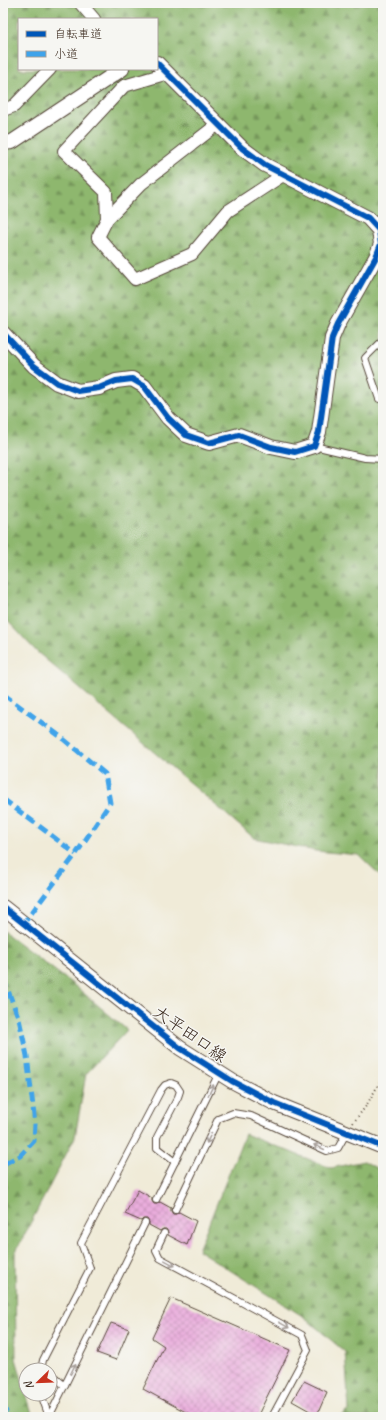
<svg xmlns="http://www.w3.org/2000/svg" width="386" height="1420" font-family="Caveat,'Klee One',sans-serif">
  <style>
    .forest { fill: url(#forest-firs); stroke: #647046; fill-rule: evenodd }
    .building { fill: url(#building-cross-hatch) }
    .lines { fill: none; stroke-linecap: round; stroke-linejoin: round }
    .service-casing { stroke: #56473a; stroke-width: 8 }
    .minor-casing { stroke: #56473a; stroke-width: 14 }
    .tertiary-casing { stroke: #56473a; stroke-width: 16 }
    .path { stroke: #56473a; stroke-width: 2; stroke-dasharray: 1 3; stroke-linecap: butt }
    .service { stroke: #fff; stroke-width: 6 }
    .minor { stroke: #fff; stroke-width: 12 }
    .tertiary { stroke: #fff; stroke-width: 14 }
    .quiet { stroke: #3fa3ea; stroke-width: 5; stroke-dasharray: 10 5; stroke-linecap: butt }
    .cycleway-casing { stroke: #f6f6f2; stroke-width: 8 }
    .cycleway { stroke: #0057b8; stroke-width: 6 }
    .oneway { stroke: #a79f9a }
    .labels { text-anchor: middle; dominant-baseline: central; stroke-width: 3; stroke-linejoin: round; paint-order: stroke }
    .street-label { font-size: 17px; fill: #3b2a1e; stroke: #f6f6f2 }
  </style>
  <defs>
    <pattern id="forest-firs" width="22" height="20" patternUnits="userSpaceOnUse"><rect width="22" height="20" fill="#8eb76e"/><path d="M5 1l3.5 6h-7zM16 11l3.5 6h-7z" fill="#75955a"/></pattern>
    <pattern id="building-cross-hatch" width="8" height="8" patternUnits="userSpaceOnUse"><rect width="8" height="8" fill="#e9a8db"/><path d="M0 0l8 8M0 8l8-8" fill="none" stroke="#be89b1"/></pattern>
  </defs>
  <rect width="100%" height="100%" fill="#f6f6f2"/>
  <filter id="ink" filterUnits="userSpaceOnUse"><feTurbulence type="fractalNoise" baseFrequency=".025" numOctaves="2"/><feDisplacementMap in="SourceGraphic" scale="8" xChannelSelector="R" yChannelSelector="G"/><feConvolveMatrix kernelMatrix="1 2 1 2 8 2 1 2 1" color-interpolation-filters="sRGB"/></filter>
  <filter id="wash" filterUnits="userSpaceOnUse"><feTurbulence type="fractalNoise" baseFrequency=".012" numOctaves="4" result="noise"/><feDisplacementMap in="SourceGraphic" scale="16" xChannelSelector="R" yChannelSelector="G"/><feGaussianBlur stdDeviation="0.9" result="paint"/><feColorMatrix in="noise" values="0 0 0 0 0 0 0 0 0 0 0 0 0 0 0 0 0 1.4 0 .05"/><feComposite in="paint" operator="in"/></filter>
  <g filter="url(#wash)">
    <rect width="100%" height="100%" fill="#f0ebd8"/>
    <!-- forest -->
    <g class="forest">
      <path d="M 3,3 L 383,3 L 383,878 L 359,855 L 316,851 L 254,838 L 36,651 L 3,616 ZM 19,19 L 157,19 L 157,69 L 19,69 Z"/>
      <path d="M 3,931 L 74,985 L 127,1030 L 86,1074 L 75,1137 L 15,1253 L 16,1359 L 33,1417 L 3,1417 Z"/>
      <path d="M 245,1134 L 331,1168 L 364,1161 L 383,1172 L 383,1417 L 339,1417 L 349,1410 L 345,1352 L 304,1317 L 198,1250 Z"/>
    </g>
    <g id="blocks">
      <!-- building -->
      <g class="building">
        <path d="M 138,1190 L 152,1198 L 152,1201 L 154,1204 L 157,1204 L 160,1202 L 171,1208 L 171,1211 L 173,1214 L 176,1214 L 179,1212 L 196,1221 L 187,1245 L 168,1235 L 168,1232 L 166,1229 L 163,1229 L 160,1231 L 149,1225 L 149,1222 L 147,1219 L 143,1219 L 141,1221 L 125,1214 Z"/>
        <path d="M 171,1298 L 290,1350 L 257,1417 L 195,1417 L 143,1389 L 164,1346 L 152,1338 Z"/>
        <path d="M 111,1323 L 129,1329 L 116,1360 L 97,1353 Z"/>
        <path d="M 304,1381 L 327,1392 L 317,1415 L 292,1401 Z"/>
      </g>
    </g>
  </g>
  <g filter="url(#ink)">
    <use href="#blocks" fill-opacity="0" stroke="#56473a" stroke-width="1"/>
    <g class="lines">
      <!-- service casing -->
      <g class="service-casing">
        <g id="service">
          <path d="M 383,340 L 365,358 L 379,399 L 383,399"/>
          <path d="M 314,446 L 365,458 L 383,459"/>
          <path d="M 156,1200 L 219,1073"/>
          <path d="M 175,1210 L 218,1119 L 233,1113 L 251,1116 L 327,1151 L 338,1148 L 347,1132"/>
          <path d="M 164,1233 L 156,1250 L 160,1258 L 302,1335 L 308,1350 L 272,1417"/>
          <path d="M 41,1370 L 43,1360 L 90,1268 L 81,1243 L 161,1090 L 165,1085 L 171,1083 L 176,1085 L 180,1091 L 178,1097 L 157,1137 L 157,1148 L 175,1162"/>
          <path d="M 50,1373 L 65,1386"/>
          <path d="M 41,1394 L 49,1417"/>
          <path d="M 49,1417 L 145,1223"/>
        </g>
      </g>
      <!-- minor casing -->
      <g class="minor-casing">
        <g id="minor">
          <path d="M 80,3 L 94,19"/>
          <path d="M 3,110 L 14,106 L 50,69"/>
          <path d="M 218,124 L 141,184 L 107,219 L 98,237 L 135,279 L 192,254 L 228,211 L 283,175"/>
          <path d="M 107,219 L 106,192 L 64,151 L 124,86 L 168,73"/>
        </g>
      </g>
      <!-- tertiary casing -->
      <g class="tertiary-casing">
        <g id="tertiary">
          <path d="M 3,143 L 12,142 L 122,69"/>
          <path d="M 3,333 L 34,366 L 57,383 L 78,391 L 99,388 L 116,381 L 132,379 L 144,386 L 168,418 L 186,435 L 209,443 L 239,435 L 271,447 L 295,452 L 314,446 L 319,432 L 332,338 L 338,324 L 376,257 L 381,244 L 379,230 L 368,218 L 265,165 L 242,148 L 157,63"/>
          <path d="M 3,907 L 180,1048 L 232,1081 L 274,1103 L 383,1147"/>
        </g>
      </g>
      <!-- path -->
      <path class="path" d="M 353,1123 L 366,1106 L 383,1077"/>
      <!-- service -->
      <use href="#service" class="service"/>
      <!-- minor -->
      <use href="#minor" class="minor"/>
      <!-- tertiary -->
      <use href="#tertiary" class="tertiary"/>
      <!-- quiet -->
      <g class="quiet">
        <path d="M 3,694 L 61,737 L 105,774 L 110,803 L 76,854 L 24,923"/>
        <path d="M 3,799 L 76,854"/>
        <path d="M 3,978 L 19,1019 L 27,1056 L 35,1124 L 34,1141 L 20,1156 L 3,1164"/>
        <path d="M 3,1403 L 6,1412 L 6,1417"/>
      </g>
      <!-- cycleway casing -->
      <g class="cycleway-casing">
        <g id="cycleway">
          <path d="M 3,333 L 34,366 L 57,383 L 78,391 L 99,388 L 116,381 L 132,379 L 144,386 L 168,418 L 186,435 L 209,443 L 239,435 L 271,447 L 295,452 L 314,446 L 319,432 L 332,338 L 338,324 L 376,257 L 381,244 L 379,230 L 368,218 L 265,165 L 242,148 L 157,63"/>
          <path d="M 3,907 L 180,1048 L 232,1081 L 274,1103 L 383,1147"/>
        </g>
      </g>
      <!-- cycleway -->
      <use href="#cycleway" class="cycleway"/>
    </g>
    <!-- one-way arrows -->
    <defs><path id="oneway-shaft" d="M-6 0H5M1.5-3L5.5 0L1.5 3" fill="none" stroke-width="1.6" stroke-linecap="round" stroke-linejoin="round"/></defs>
    <g class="oneway">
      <use href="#oneway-shaft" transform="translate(211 1090) rotate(-64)"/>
      <use href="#oneway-shaft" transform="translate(209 1138) rotate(115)"/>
      <use href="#oneway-shaft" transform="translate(319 1147) rotate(-155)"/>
      <use href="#oneway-shaft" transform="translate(170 1263) rotate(29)"/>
      <use href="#oneway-shaft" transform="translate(284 1325) rotate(29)"/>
      <use href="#oneway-shaft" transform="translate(73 1369) rotate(-64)"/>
    </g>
  </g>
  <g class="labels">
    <!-- street labels -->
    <g class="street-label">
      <text transform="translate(190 1034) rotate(35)">大平田口線</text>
    </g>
  </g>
  <!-- margin -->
  <rect width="386" height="1420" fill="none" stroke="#f6f6f2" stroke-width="16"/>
  <!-- legend -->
  <rect x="18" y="18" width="140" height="52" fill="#f6f6f2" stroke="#aba49d"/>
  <rect x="26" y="31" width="20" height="6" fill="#0057b8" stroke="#aba49d"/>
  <text x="54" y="38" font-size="12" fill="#3b2a1e">自転車道</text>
  <rect x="26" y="51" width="20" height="6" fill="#3fa3ea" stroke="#aba49d"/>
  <text x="54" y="58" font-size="12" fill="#3b2a1e">小道</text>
  <!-- north arrow -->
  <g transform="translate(38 1382) rotate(247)"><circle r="19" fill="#f6f6f2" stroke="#aba49d"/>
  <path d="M0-3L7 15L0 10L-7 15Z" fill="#c8321e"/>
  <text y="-6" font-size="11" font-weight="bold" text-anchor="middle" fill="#3b2a1e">N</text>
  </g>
</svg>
